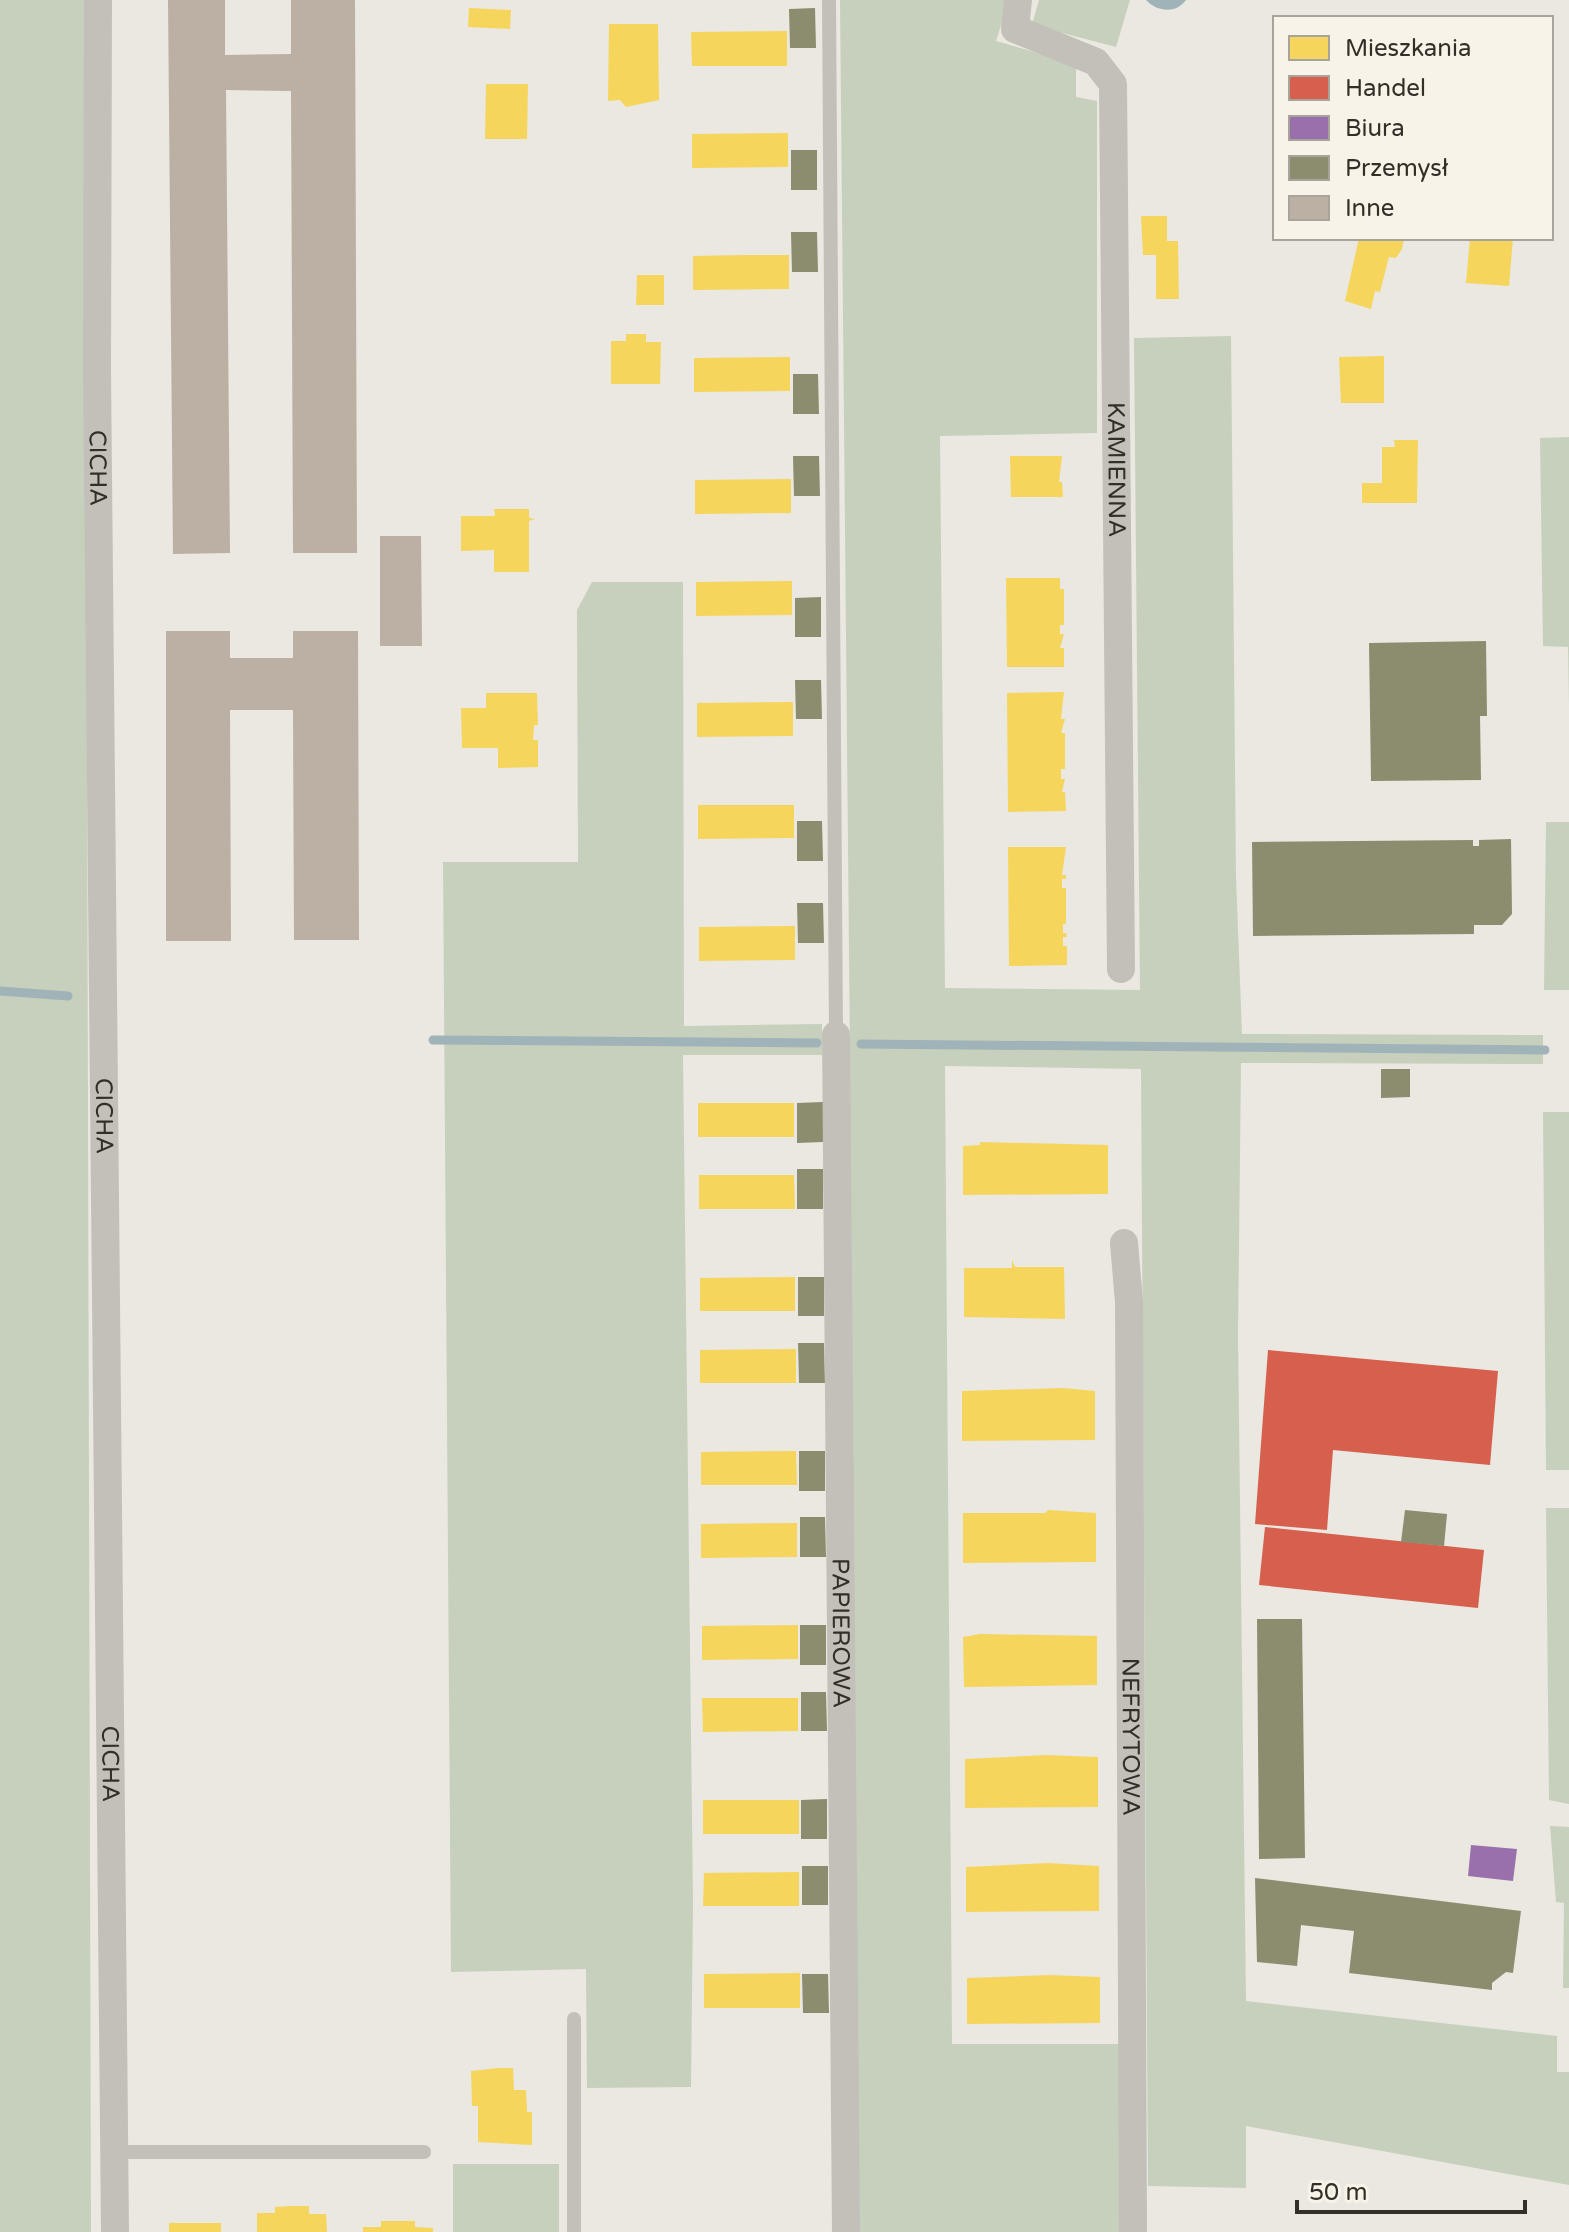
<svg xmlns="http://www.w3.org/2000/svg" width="1569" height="2232" font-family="'Varela Round',sans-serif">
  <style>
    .green { fill: #c7d0bc }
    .water { fill: #9fb3b9 }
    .homes { fill: #f6d55c }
    .shops { fill: #d6604d }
    .offices { fill: #9970ab }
    .industry { fill: #8c8c6e }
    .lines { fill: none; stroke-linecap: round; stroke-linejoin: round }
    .stream { stroke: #9fb3b9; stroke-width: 9 }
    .building { fill: #bcb0a4 }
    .service { stroke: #c3c0ba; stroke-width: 14 }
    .minor { stroke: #c3c0ba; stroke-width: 28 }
    .labels { text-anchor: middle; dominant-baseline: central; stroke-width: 8; stroke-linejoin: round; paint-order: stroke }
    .street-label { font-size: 24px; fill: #332e28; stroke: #f7f3e8 }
  </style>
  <rect width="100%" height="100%" fill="#eae8e0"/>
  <!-- green -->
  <g class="green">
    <path d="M 0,0 L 85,0 L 91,2232 L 0,2232 Z"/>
    <path d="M 840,0 L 1009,0 L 996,41 L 1076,64 L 1076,97 L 1097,101 L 1097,433 L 940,436 L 945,988 L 1140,990 L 1134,338 L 1231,336 L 1236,877 L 1242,1034 L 1543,1035 L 1543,1064 L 1241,1063 L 1238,1336 L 1246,2001 L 1557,2036 L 1557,2072 L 1569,2072 L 1569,2185 L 1246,2126 L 1246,2188 L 1148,2186 L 1141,1069 L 945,1066 L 952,2044 L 1120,2044 L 1122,2232 L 835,2232 L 850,1055 Z"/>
    <path d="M 1039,0 L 1130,0 L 1116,47 L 1032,25 Z"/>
    <path d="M 1569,437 L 1569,705 L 1568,647 L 1543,646 L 1540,438 Z"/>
    <path d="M 592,582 L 683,582 L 684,1026 L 822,1024 L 822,1055 L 683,1055 L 693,1903 L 691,2087 L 587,2088 L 586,1969 L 451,1972 L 443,862 L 578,862 L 577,610 Z"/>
    <path d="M 1546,822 L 1569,822 L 1569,990 L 1544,990 Z"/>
    <path d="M 1543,1112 L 1569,1112 L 1569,1470 L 1546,1470 Z"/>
    <path d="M 1546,1508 L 1569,1508 L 1569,1804 L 1549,1800 Z"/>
    <path d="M 1550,1826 L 1569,1827 L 1569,1988 L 1563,1988 L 1564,1903 L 1556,1902 Z"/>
    <rect x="453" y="2164" width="106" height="68"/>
  </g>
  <!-- water -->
  <path class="water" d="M 1146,0 L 1186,0 C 1176,14 1157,12 1146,0 Z"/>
  <!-- homes -->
  <g class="homes">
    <path d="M 469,8 L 511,10 L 510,29 L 468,27 Z"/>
    <path d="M 609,24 L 658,24 L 659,100 L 626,107 L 620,100 L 608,101 Z"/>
    <path d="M 787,31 L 787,66 L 692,66 L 691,32 Z"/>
    <path d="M 486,84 L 528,84 L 527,139 L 485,139 Z"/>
    <path d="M 788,133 L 788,167 L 692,168 L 692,134 Z"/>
    <path d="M 1141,216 L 1167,216 L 1167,241 L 1178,241 L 1179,299 L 1156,299 L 1156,255 L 1143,255 Z"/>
    <path d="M 1359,238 L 1404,238 L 1402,249 L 1396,258 L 1389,257 L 1380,292 L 1375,291 L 1371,309 L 1345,301 Z"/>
    <path d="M 1470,238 L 1513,238 L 1509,286 L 1466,283 Z"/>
    <path d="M 741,255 L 789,255 L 789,289 L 693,290 L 693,256 Z"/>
    <path d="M 637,275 L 664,275 L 664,305 L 636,305 Z"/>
    <path d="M 626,334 L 646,334 L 646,342 L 661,342 L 660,384 L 611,384 L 611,341 L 626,341 Z"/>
    <path d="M 1384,356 L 1384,403 L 1341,403 L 1339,357 Z"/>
    <path d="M 790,357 L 790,391 L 694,392 L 694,358 Z"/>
    <path d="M 1394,440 L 1418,440 L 1417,503 L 1362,503 L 1362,483 L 1382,483 L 1382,447 L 1395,447 Z"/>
    <path d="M 1010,456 L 1062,456 L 1059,482 L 1062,482 L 1063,497 L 1011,497 Z"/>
    <path d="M 791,479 L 791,513 L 695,514 L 695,480 Z"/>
    <path d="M 494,509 L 529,509 L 529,518 L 535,519 L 529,521 L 529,572 L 494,572 L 494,550 L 461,551 L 461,516 L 495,516 Z"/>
    <path d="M 1006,578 L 1060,578 L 1060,589 L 1064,589 L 1064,625 L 1060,625 L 1060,634 L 1064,634 L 1060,648 L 1064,648 L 1064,667 L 1007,667 Z"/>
    <path d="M 792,581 L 792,615 L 696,616 L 696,582 Z"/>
    <path d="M 1064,692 L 1061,719 L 1065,719 L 1061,733 L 1065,733 L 1065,769 L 1061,769 L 1061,779 L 1065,779 L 1062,792 L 1065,792 L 1066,811 L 1008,812 L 1007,693 Z"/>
    <path d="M 486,693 L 537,693 L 538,725 L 534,725 L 533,740 L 538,740 L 538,767 L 498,768 L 498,748 L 462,748 L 461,708 L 486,708 Z"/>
    <path d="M 793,702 L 793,736 L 697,737 L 697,703 Z"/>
    <path d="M 698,805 L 794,805 L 794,838 L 698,839 Z"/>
    <path d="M 1008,847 L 1066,847 L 1062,875 L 1066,875 L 1066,879 L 1062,879 L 1062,888 L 1066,888 L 1066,924 L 1063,924 L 1063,933 L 1066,933 L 1067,937 L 1063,937 L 1063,946 L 1067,946 L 1067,965 L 1009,966 Z"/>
    <path d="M 795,926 L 795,960 L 699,961 L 699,927 Z"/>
    <rect x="698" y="1103" width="96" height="34"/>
    <path d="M 980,1142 L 1108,1145 L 1108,1194 L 963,1195 L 963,1146 L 980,1145 Z"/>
    <path d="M 699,1175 L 794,1175 L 795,1209 L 699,1209 Z"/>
    <path d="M 1012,1260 L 1015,1267 L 1064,1267 L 1065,1319 L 964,1317 L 964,1268 L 1012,1268 Z"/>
    <path d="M 795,1277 L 795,1311 L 700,1311 L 700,1278 Z"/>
    <path d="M 796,1349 L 796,1383 L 700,1383 L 700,1350 Z"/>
    <path d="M 1063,1388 L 1095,1391 L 1095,1440 L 962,1441 L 962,1391 Z"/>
    <path d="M 796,1451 L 797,1485 L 701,1485 L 701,1452 Z"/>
    <path d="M 1048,1510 L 1096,1513 L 1096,1562 L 963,1563 L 963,1513 L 1045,1513 Z"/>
    <path d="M 797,1523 L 797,1557 L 701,1558 L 701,1524 Z"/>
    <path d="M 798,1625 L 798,1659 L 702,1660 L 702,1626 Z"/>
    <path d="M 980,1634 L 1097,1636 L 1097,1685 L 964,1687 L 963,1637 Z"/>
    <path d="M 702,1698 L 798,1698 L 798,1731 L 703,1732 Z"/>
    <path d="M 1046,1755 L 1098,1757 L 1098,1807 L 965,1808 L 965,1759 Z"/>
    <rect x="703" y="1800" width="96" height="34"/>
    <path d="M 1048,1863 L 1099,1866 L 1099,1911 L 966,1912 L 966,1867 Z"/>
    <path d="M 799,1872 L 799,1906 L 703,1906 L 704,1873 Z"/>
    <path d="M 800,1973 L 800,2008 L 704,2008 L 704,1974 Z"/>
    <path d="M 1049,1975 L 1100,1977 L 1100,2023 L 967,2024 L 967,1978 Z"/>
    <path d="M 498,2068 L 513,2068 L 514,2090 L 526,2090 L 527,2112 L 532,2112 L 532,2145 L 478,2142 L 478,2106 L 472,2106 L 471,2071 Z"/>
    <path d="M 292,2206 L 309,2206 L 309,2214 L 326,2214 L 327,2232 L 257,2232 L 257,2213 L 275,2213 L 275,2207 Z"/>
    <path d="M 381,2221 L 415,2221 L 415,2227 L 433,2228 L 433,2232 L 363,2232 L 363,2227 L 381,2227 Z"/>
    <rect x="169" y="2223" width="52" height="9"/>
  </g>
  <!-- shops -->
  <g class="shops">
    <path d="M 1268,1350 L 1498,1371 L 1490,1465 L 1333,1450 L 1327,1530 L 1255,1524 Z"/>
    <path d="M 1265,1527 L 1484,1550 L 1478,1608 L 1259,1585 Z"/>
  </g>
  <!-- offices -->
  <path class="offices" d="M 1471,1845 L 1517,1849 L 1513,1881 L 1468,1876 Z"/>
  <!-- industry -->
  <g class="industry">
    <path d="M 815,8 L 816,48 L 790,48 L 789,9 Z"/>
    <rect x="791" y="150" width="26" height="40"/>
    <path d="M 791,232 L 817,232 L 818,272 L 792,272 Z"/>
    <path d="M 793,374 L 818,374 L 819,414 L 793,414 Z"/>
    <path d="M 793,456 L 819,456 L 820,496 L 794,496 Z"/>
    <path d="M 821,597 L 821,637 L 795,637 L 795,598 Z"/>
    <path d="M 1486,641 L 1487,716 L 1480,716 L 1481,780 L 1371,781 L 1369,643 Z"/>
    <path d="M 795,680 L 821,680 L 822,719 L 796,719 Z"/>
    <path d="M 797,821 L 822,821 L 823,861 L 797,861 Z"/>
    <path d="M 1511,839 L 1512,914 L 1502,925 L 1474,925 L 1474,934 L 1253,936 L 1252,842 L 1473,840 L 1473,846 L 1479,846 L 1479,840 Z"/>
    <path d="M 797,903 L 823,903 L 824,943 L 798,943 Z"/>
    <path d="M 1381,1069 L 1410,1069 L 1410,1097 L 1381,1098 Z"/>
    <path d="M 823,1102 L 823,1142 L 797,1143 L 797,1103 Z"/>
    <rect x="797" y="1169" width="26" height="40"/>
    <rect x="798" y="1277" width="26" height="39"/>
    <path d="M 798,1343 L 824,1343 L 825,1383 L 799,1383 Z"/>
    <rect x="799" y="1451" width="26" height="40"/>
    <path d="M 1405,1510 L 1447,1514 L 1444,1546 L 1401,1542 Z"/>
    <path d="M 800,1517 L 825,1517 L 826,1557 L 800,1557 Z"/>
    <path d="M 1257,1619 L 1302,1619 L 1305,1858 L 1259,1859 Z"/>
    <rect x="800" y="1625" width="26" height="40"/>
    <path d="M 801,1692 L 826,1692 L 827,1731 L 801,1731 Z"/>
    <path d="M 827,1799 L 827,1839 L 801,1839 L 801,1800 Z"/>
    <rect x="802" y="1866" width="26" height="39"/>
    <path d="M 1255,1878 L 1521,1911 L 1513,1973 L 1506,1972 L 1492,1983 L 1492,1990 L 1349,1973 L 1354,1931 L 1301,1925 L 1297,1966 L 1257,1962 Z"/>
    <path d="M 802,1974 L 828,1974 L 829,2013 L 803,2013 Z"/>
  </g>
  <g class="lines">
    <!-- stream -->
    <g class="stream">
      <path d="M 0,991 L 68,996"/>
      <path d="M 433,1040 L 817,1043"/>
      <path d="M 861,1044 L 1545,1050"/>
    </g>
  </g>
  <!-- building -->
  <g class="building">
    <path d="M 168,0 L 225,0 L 225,55 L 291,54 L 291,0 L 355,0 L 357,553 L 293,553 L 291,91 L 226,90 L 230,553 L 173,554 Z"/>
    <path d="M 380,536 L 421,536 L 422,646 L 380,646 Z"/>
    <path d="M 166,631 L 230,631 L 230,658 L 293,658 L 293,631 L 358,631 L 359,940 L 294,940 L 293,710 L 230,710 L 231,941 L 166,941 Z"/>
  </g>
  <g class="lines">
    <!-- service -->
    <g class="service">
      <path d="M 829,0 L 836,1035"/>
      <path d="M 574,2019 L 574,2232"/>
      <path d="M 114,2152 L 424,2152"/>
    </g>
    <!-- minor -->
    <g class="minor">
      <path id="s1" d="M 98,0 L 97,370 L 115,2232"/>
      <path id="s2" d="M 1018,0 L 1015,29 L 1096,62 L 1113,84 L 1121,969"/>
      <path id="s3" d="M 836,1035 L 846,2232"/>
      <path id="s4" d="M 1124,1243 L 1129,1302 L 1133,2232"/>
    </g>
  </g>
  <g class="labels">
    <!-- street labels -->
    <g class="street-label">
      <text stroke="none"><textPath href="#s1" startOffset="468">CICHA</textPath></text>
      <text stroke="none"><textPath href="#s2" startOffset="530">KAMIENNA</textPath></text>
      <text stroke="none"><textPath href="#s1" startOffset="1116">CICHA</textPath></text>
      <text stroke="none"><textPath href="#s3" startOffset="598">PAPIEROWA</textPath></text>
      <text stroke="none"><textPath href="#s4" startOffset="494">NEFRYTOWA</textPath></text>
      <text stroke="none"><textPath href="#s1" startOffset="1764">CICHA</textPath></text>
    </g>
  </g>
  <!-- legend -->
  <rect x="1273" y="16" width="280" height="224" fill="#f7f3e8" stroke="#a9a49b" stroke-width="2"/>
  <rect x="1289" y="36" width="40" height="24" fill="#f6d55c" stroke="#a9a49b" stroke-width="2"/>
  <text x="1345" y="56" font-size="24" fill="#332e28">Mieszkania</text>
  <rect x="1289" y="76" width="40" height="24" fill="#d6604d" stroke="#a9a49b" stroke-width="2"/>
  <text x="1345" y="96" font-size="24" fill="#332e28">Handel</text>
  <rect x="1289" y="116" width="40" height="24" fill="#9970ab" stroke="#a9a49b" stroke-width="2"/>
  <text x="1345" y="136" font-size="24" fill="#332e28">Biura</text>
  <rect x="1289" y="156" width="40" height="24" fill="#8c8c6e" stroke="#a9a49b" stroke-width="2"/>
  <text x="1345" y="176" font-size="24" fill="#332e28">Przemysł</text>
  <rect x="1289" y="196" width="40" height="24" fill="#bcb0a4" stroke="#a9a49b" stroke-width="2"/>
  <text x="1345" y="216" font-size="24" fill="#332e28">Inne</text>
  <!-- scale -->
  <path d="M1297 2200v12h228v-12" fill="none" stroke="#332e28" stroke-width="4"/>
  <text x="1309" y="2200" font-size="24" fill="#332e28" stroke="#f7f3e8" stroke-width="6" paint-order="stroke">50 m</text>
</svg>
